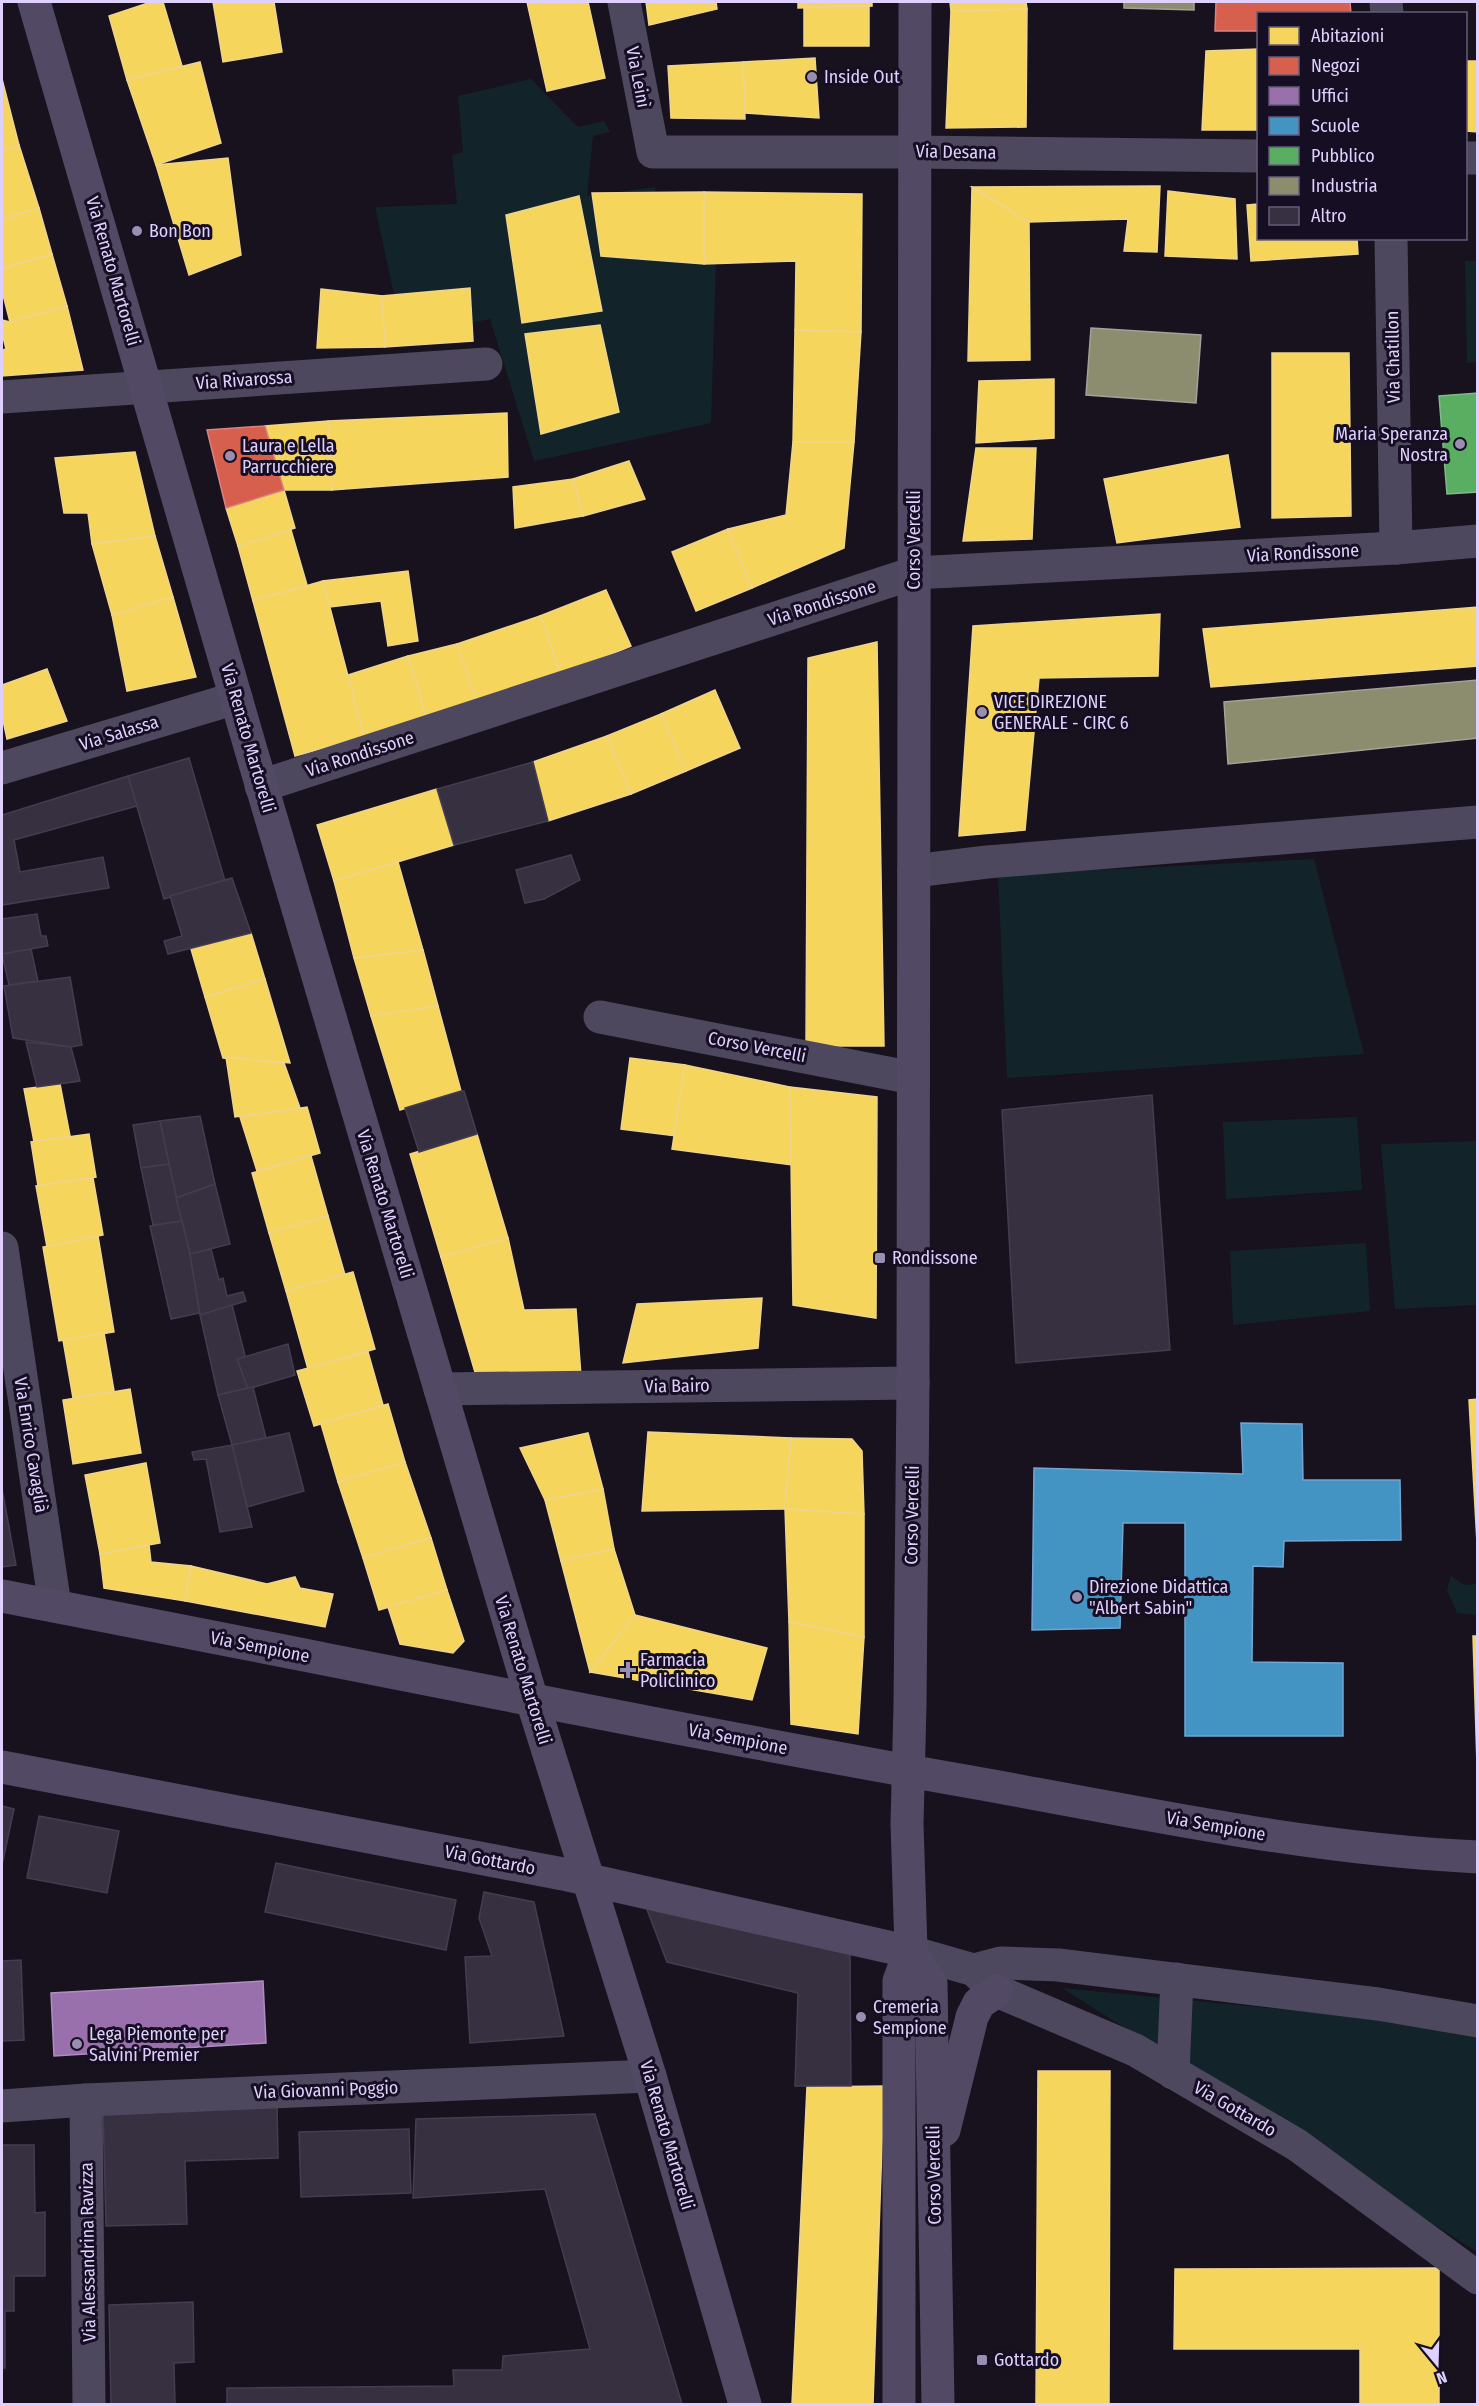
<svg xmlns="http://www.w3.org/2000/svg" width="1479" height="2406" font-family="'Fira Sans Condensed',sans-serif">
  <style>
    .green { fill: #12242a }
    .homes { fill: #f6d55c; stroke: #efd48d; stroke-width: 1.5 }
    .shops { fill: #d6604d; stroke: #d98282; stroke-width: 1.5 }
    .offices { fill: #9970ab; stroke: #ae8dc4; stroke-width: 1.5 }
    .schools { fill: #4393c3; stroke: #72a5d5; stroke-width: 1.5 }
    .public { fill: #5aae61; stroke: #82b890; stroke-width: 1.5 }
    .industry { fill: #8c8c6e; stroke: #a5a099; stroke-width: 1.5 }
    .building { fill: #373040; stroke: #453c51; stroke-width: 1.5 }
    .lines { fill: none; stroke-linecap: round; stroke-linejoin: round }
    .street { stroke: #4d485e; stroke-width: 33 }
    .secondary { stroke: #524a64; stroke-width: 33 }
    .poi-dot { fill: #998eaf; stroke: #160e22; stroke-width: 2 }
    .labels { text-anchor: middle; dominant-baseline: central; stroke-width: 6; stroke-linejoin: round; paint-order: stroke }
    .street-label { font-size: 18px; fill: #dfd0fe; stroke: #160e22 }
    .poi-label { font-size: 18px; fill: #dfd0fe; stroke: #160e22; text-anchor: start }
  </style>
  <rect width="100%" height="100%" fill="#17121d"/>
  <!-- green -->
  <g class="green">
    <path d="M 531,79 L 578,127 L 604,121 L 610,132 L 593,136 L 587,196 L 655,187 L 662,251 L 716,259 L 711,423 L 534,461 L 490,319 L 403,336 L 375,207 L 457,204 L 452,155 L 463,152 L 458,96 Z"/>
    <path d="M 1465,261 L 1477,261 L 1477,362 L 1467,363 Z"/>
    <path d="M 1314,859 L 1364,1054 L 1007,1078 L 998,875 Z"/>
    <path d="M 1357,1117 L 1362,1190 L 1226,1199 L 1223,1122 Z"/>
    <path d="M 1477,1141 L 1477,1305 L 1395,1309 L 1381,1144 Z"/>
    <path d="M 1366,1243 L 1370,1311 L 1233,1325 L 1230,1251 Z"/>
    <path d="M 1451,1576 L 1464,1585 L 1477,1584 L 1477,1615 L 1457,1613 L 1447,1590 Z"/>
    <path d="M 1062,1988 L 1374,2018 L 1477,2037 L 1477,2252 Z"/>
  </g>
  <!-- homes -->
  <g class="homes">
    <path d="M 151,2 L 163,2 L 182,66 L 127,80 L 109,16 Z"/>
    <path d="M 213,2 L 274,2 L 282,52 L 223,62 Z"/>
    <path d="M 527,2 L 588,2 L 605,78 L 547,91 Z"/>
    <path d="M 646,2 L 716,2 L 717,9 L 649,25 Z"/>
    <path d="M 798,2 L 872,2 L 872,6 L 798,8 Z"/>
    <path d="M 950,2 L 1026,2 L 1027,9 L 951,11 Z"/>
    <path d="M 869,6 L 869,46 L 804,46 L 804,7 Z"/>
    <path d="M 1027,9 L 1026,127 L 946,128 L 951,11 Z"/>
    <path d="M 1258,49 L 1258,130 L 1202,130 L 1206,51 Z"/>
    <path d="M 815,58 L 819,118 L 745,113 L 743,62 Z"/>
    <path d="M 1466,61 L 1478,61 L 1478,132 L 1466,131 Z"/>
    <path d="M 200,62 L 221,143 L 156,165 L 127,80 Z"/>
    <path d="M 743,62 L 745,119 L 671,118 L 668,66 Z"/>
    <path d="M 2,79 L 19,145 L 2,151 Z"/>
    <path d="M 19,145 L 39,208 L 2,219 L 2,151 Z"/>
    <path d="M 228,158 L 241,255 L 189,275 L 156,165 Z"/>
    <path d="M 1160,186 L 1157,252 L 1124,251 L 1128,219 L 1029,222 L 972,187 Z"/>
    <path d="M 972,187 L 1029,222 L 1030,360 L 968,361 Z"/>
    <path d="M 1168,191 L 1235,199 L 1237,259 L 1165,256 Z"/>
    <path d="M 704,192 L 862,194 L 861,332 L 795,330 L 796,261 L 704,264 Z"/>
    <path d="M 704,192 L 704,264 L 601,256 L 592,193 Z"/>
    <path d="M 579,196 L 602,311 L 522,323 L 506,215 Z"/>
    <path d="M 1258,204 L 1258,238 L 1357,238 L 1358,254 L 1251,261 L 1247,205 Z"/>
    <path d="M 39,208 L 52,254 L 2,269 L 2,219 Z"/>
    <path d="M 52,254 L 67,306 L 10,322 L 2,291 L 2,269 Z"/>
    <path d="M 470,288 L 473,341 L 385,347 L 382,296 Z"/>
    <path d="M 321,289 L 382,296 L 385,347 L 317,348 Z"/>
    <path d="M 67,306 L 83,370 L 2,376 L 2,350 L 6,349 L 2,333 L 2,320 L 10,322 Z"/>
    <path d="M 600,325 L 619,412 L 541,434 L 525,334 Z"/>
    <path d="M 795,330 L 861,332 L 854,442 L 793,442 Z"/>
    <path d="M 1272,353 L 1349,353 L 1351,516 L 1272,518 Z"/>
    <path d="M 1054,379 L 1054,438 L 976,443 L 979,381 Z"/>
    <path d="M 507,413 L 508,477 L 332,490 L 328,421 Z"/>
    <path d="M 328,421 L 332,490 L 284,490 L 265,426 Z"/>
    <path d="M 793,442 L 854,442 L 844,548 L 752,588 L 728,529 L 786,515 Z"/>
    <path d="M 976,448 L 1036,448 L 1032,539 L 963,541 Z"/>
    <path d="M 135,452 L 155,536 L 92,544 L 88,513 L 64,513 L 55,458 Z"/>
    <path d="M 1228,455 L 1240,527 L 1117,543 L 1104,479 Z"/>
    <path d="M 629,461 L 645,499 L 583,516 L 573,479 Z"/>
    <path d="M 573,479 L 583,516 L 515,528 L 513,487 Z"/>
    <path d="M 284,490 L 295,528 L 238,546 L 226,508 Z"/>
    <path d="M 728,529 L 752,588 L 696,611 L 672,552 Z"/>
    <path d="M 291,530 L 307,585 L 253,601 L 238,546 Z"/>
    <path d="M 155,536 L 173,597 L 112,615 L 92,544 Z"/>
    <path d="M 408,571 L 418,641 L 388,646 L 381,601 L 330,607 L 323,581 Z"/>
    <path d="M 323,581 L 364,737 L 295,756 L 253,601 Z"/>
    <path d="M 606,590 L 631,646 L 561,675 L 540,616 Z"/>
    <path d="M 173,597 L 196,677 L 127,691 L 112,615 Z"/>
    <path d="M 1478,607 L 1478,666 L 1211,687 L 1203,629 Z"/>
    <path d="M 1160,614 L 1158,676 L 1039,678 L 1025,830 L 959,836 L 973,626 Z"/>
    <path d="M 540,616 L 561,675 L 477,704 L 457,644 Z"/>
    <path d="M 877,642 L 884,1046 L 806,1046 L 808,658 Z"/>
    <path d="M 457,644 L 477,704 L 426,717 L 408,656 Z"/>
    <path d="M 408,656 L 426,717 L 364,737 L 348,675 Z"/>
    <path d="M 47,669 L 67,721 L 7,739 L 2,716 L 2,685 Z"/>
    <path d="M 715,690 L 740,748 L 686,771 L 661,714 Z"/>
    <path d="M 661,714 L 686,771 L 631,794 L 607,736 Z"/>
    <path d="M 607,736 L 631,794 L 548,821 L 533,762 Z"/>
    <path d="M 437,789 L 454,845 L 334,881 L 317,825 Z"/>
    <path d="M 398,862 L 423,950 L 354,958 L 334,881 Z"/>
    <path d="M 251,933 L 265,979 L 205,997 L 191,949 Z"/>
    <path d="M 423,950 L 438,1006 L 371,1016 L 354,958 Z"/>
    <path d="M 265,979 L 290,1063 L 223,1058 L 205,997 Z"/>
    <path d="M 438,1006 L 461,1091 L 400,1110 L 371,1016 Z"/>
    <path d="M 226,1057 L 284,1063 L 300,1108 L 235,1117 Z"/>
    <path d="M 630,1058 L 685,1065 L 676,1136 L 621,1129 Z"/>
    <path d="M 685,1065 L 790,1087 L 792,1165 L 672,1149 Z"/>
    <path d="M 60,1084 L 70,1136 L 34,1142 L 24,1089 Z"/>
    <path d="M 790,1087 L 877,1097 L 876,1318 L 793,1305 Z"/>
    <path d="M 307,1107 L 320,1153 L 257,1171 L 240,1117 Z"/>
    <path d="M 89,1134 L 96,1177 L 38,1186 L 31,1142 Z"/>
    <path d="M 477,1134 L 508,1238 L 441,1257 L 410,1154 Z"/>
    <path d="M 311,1156 L 328,1216 L 269,1233 L 252,1173 Z"/>
    <path d="M 93,1178 L 103,1235 L 47,1247 L 36,1186 Z"/>
    <path d="M 328,1216 L 345,1275 L 286,1291 L 269,1233 Z"/>
    <path d="M 98,1236 L 114,1332 L 59,1341 L 43,1247 Z"/>
    <path d="M 508,1238 L 524,1310 L 576,1309 L 581,1376 L 477,1379 L 441,1257 Z"/>
    <path d="M 353,1272 L 375,1349 L 308,1369 L 286,1291 Z"/>
    <path d="M 762,1298 L 758,1348 L 623,1363 L 637,1304 Z"/>
    <path d="M 104,1333 L 114,1391 L 73,1398 L 63,1340 Z"/>
    <path d="M 368,1352 L 383,1405 L 314,1426 L 297,1371 Z"/>
    <path d="M 130,1389 L 141,1453 L 73,1464 L 63,1400 Z"/>
    <path d="M 1478,1399 L 1478,1561 L 1469,1400 Z"/>
    <path d="M 388,1404 L 405,1462 L 338,1482 L 321,1424 Z"/>
    <path d="M 648,1432 L 791,1438 L 785,1509 L 642,1511 Z"/>
    <path d="M 588,1433 L 603,1489 L 545,1500 L 520,1448 Z"/>
    <path d="M 791,1438 L 852,1439 L 862,1451 L 864,1514 L 785,1509 Z"/>
    <path d="M 405,1462 L 431,1538 L 363,1558 L 338,1482 Z"/>
    <path d="M 146,1463 L 160,1543 L 100,1554 L 85,1475 Z"/>
    <path d="M 603,1489 L 614,1549 L 561,1561 L 545,1500 Z"/>
    <path d="M 785,1509 L 864,1514 L 864,1637 L 789,1622 Z"/>
    <path d="M 431,1538 L 447,1590 L 379,1610 L 363,1558 Z"/>
    <path d="M 149,1545 L 151,1562 L 191,1566 L 185,1601 L 104,1588 L 100,1554 Z"/>
    <path d="M 614,1549 L 635,1615 L 590,1672 L 561,1561 Z"/>
    <path d="M 191,1566 L 267,1584 L 295,1577 L 300,1588 L 333,1594 L 325,1627 L 185,1601 Z"/>
    <path d="M 447,1590 L 464,1641 L 453,1653 L 400,1644 L 388,1607 Z"/>
    <path d="M 635,1615 L 767,1648 L 752,1700 L 590,1672 Z"/>
    <path d="M 789,1622 L 864,1637 L 858,1734 L 791,1724 Z"/>
    <path d="M 1473,1636 L 1478,1636 L 1478,1798 Z"/>
    <path d="M 1038,2071 L 1110,2071 L 1109,2404 L 1036,2404 Z"/>
    <path d="M 884,2086 L 873,2404 L 792,2404 L 807,2087 Z"/>
    <path d="M 1439,2268 L 1439,2404 L 1360,2404 L 1360,2349 L 1174,2349 L 1175,2269 Z"/>
  </g>
  <!-- shops -->
  <g class="shops">
    <path d="M 1216,2 L 1350,2 L 1351,14 L 1258,14 L 1258,31 L 1215,31 Z"/>
    <path d="M 265,426 L 284,490 L 226,508 L 207,430 Z"/>
  </g>
  <!-- offices -->
  <path class="offices" d="M 263,1981 L 266,2043 L 54,2056 L 51,1993 Z"/>
  <!-- schools -->
  <path class="schools" d="M 1241,1423 L 1302,1424 L 1303,1480 L 1400,1480 L 1401,1540 L 1284,1541 L 1283,1567 L 1253,1566 L 1252,1662 L 1343,1663 L 1343,1736 L 1185,1736 L 1185,1523 L 1123,1523 L 1120,1628 L 1032,1630 L 1034,1468 L 1243,1474 Z"/>
  <!-- public -->
  <path class="public" d="M 1478,393 L 1478,492 L 1447,494 L 1439,396 Z"/>
  <!-- industry -->
  <g class="industry">
    <path d="M 1124,2 L 1194,2 L 1194,10 L 1124,8 Z"/>
    <path d="M 1091,328 L 1201,335 L 1196,403 L 1086,395 Z"/>
    <path d="M 1478,680 L 1478,738 L 1228,764 L 1224,702 Z"/>
  </g>
  <!-- building -->
  <g class="building">
    <path d="M 189,758 L 225,881 L 164,899 L 128,776 Z"/>
    <path d="M 533,762 L 548,821 L 454,845 L 437,789 Z"/>
    <path d="M 128,776 L 137,806 L 14,840 L 20,872 L 103,857 L 109,888 L 2,905 L 2,815 Z"/>
    <path d="M 571,855 L 580,880 L 544,899 L 525,903 L 516,870 Z"/>
    <path d="M 232,878 L 251,933 L 168,954 L 164,941 L 182,936 L 170,896 Z"/>
    <path d="M 37,914 L 41,936 L 46,936 L 48,946 L 2,954 L 2,919 Z"/>
    <path d="M 31,949 L 38,981 L 9,985 L 2,954 Z"/>
    <path d="M 70,977 L 82,1045 L 71,1047 L 13,1038 L 4,986 Z"/>
    <path d="M 26,1042 L 71,1047 L 80,1081 L 37,1087 Z"/>
    <path d="M 461,1091 L 464,1091 L 477,1134 L 419,1152 L 405,1108 Z"/>
    <path d="M 1152,1095 L 1170,1350 L 1016,1363 L 1002,1110 Z"/>
    <path d="M 200,1116 L 215,1184 L 176,1198 L 160,1121 Z"/>
    <path d="M 160,1121 L 169,1164 L 141,1168 L 133,1125 Z"/>
    <path d="M 169,1164 L 182,1221 L 153,1225 L 141,1168 Z"/>
    <path d="M 215,1184 L 230,1244 L 190,1254 L 176,1198 Z"/>
    <path d="M 182,1221 L 190,1254 L 200,1313 L 171,1319 L 150,1226 Z"/>
    <path d="M 211,1249 L 219,1280 L 223,1278 L 227,1296 L 243,1292 L 246,1301 L 200,1315 L 190,1254 Z"/>
    <path d="M 232,1305 L 253,1387 L 218,1395 L 200,1315 Z"/>
    <path d="M 288,1344 L 295,1375 L 248,1389 L 237,1359 Z"/>
    <path d="M 253,1387 L 266,1438 L 232,1445 L 218,1395 Z"/>
    <path d="M 289,1433 L 304,1491 L 247,1507 L 232,1445 Z"/>
    <path d="M 232,1445 L 252,1527 L 220,1532 L 206,1459 L 194,1460 L 192,1452 Z"/>
    <path d="M 2,1489 L 16,1565 L 2,1567 Z"/>
    <path d="M 2,1806 L 14,1809 L 2,1865 Z"/>
    <path d="M 39,1816 L 119,1831 L 107,1893 L 27,1878 Z"/>
    <path d="M 276,1863 L 456,1900 L 446,1950 L 265,1912 Z"/>
    <path d="M 484,1892 L 534,1902 L 564,2036 L 470,2043 L 465,1957 L 492,1956 L 479,1918 Z"/>
    <path d="M 646,1907 L 850,1952 L 851,2086 L 795,2086 L 798,1993 L 667,1962 Z"/>
    <path d="M 21,1960 L 24,2040 L 2,2041 L 2,1961 Z"/>
    <path d="M 277,2104 L 278,2158 L 185,2161 L 187,2224 L 106,2226 L 103,2110 Z"/>
    <path d="M 595,2114 L 682,2404 L 227,2404 L 227,2388 L 454,2386 L 453,2370 L 502,2370 L 503,2356 L 590,2349 L 545,2189 L 413,2198 L 416,2119 Z"/>
    <path d="M 409,2129 L 411,2193 L 301,2197 L 299,2132 Z"/>
    <path d="M 2,2145 L 34,2145 L 35,2213 L 45,2212 L 45,2276 L 14,2276 L 14,2311 L 5,2311 L 5,2368 L 2,2368 Z"/>
    <path d="M 193,2302 L 194,2362 L 174,2363 L 175,2404 L 111,2404 L 109,2305 Z"/>
  </g>
  <g class="lines">
    <!-- street -->
    <g class="street">
      <path d="M 624,2 L 653,152 L 915,152 L 1258,156"/>
      <path d="M 1386,2 L 1387,14"/>
      <path d="M 1466,158 L 1478,158"/>
      <path d="M 1391,238 L 1396,548"/>
      <path d="M 2,397 L 486,364"/>
      <path d="M 2,768 L 236,698"/>
      <path d="M 261,786 L 914,573 L 1396,548 L 1478,541"/>
      <path d="M 914,871 L 987,862 L 1478,822"/>
      <path d="M 600,1017 L 913,1078"/>
      <path d="M 2,1248 L 55,1606"/>
      <path d="M 440,1389 L 913,1383"/>
      <path d="M 911,1952 L 974,1970 L 997,1991 L 1135,2050 L 1297,2145 L 1478,2278"/>
      <path d="M 974,1970 L 1001,1963 L 1058,1965 L 1378,2004 L 1478,2021"/>
      <path d="M 1173,2073 L 1177,1979"/>
      <path d="M 86,2100 L 89,2404"/>
      <path d="M 2,2106 L 86,2100 L 650,2076"/>
    </g>
    <!-- secondary -->
    <g class="secondary">
      <path d="M 34,2 L 251,750 L 532,1700 L 650,2076 L 745,2404"/>
      <path d="M 2,1596 C 325,1658 647,1725 971,1782 C 1139,1812 1307,1849 1478,1857"/>
      <path d="M 2,1767 L 563,1874 L 911,1952"/>
      <path d="M 911,1952 L 931,1983 L 938,2404"/>
      <path d="M 944,2130 L 972,2017 L 979,2003 L 997,1991"/>
      <path d="M 899,2404 L 899,1981 L 911,1949 L 907,1824 L 910,1705 L 913,1383 L 915,2"/>
    </g>
  </g>
  <!-- markers -->
  <g class="poi-dot">
    <circle cx="812" cy="77" r="6"/>
    <circle cx="137" cy="231" r="6"/>
    <circle cx="1460" cy="444" r="6"/>
    <circle cx="230" cy="456" r="6"/>
    <circle cx="982" cy="712" r="6"/>
    <rect x="874" y="1252" width="12" height="12" rx="3"/>
    <circle cx="1077" cy="1597" r="6"/>
    <path d="M625 1661h6v6h6v6h-6v6h-6v-6h-6v-6h6z"/>
    <circle cx="861" cy="2017" r="6"/>
    <circle cx="77" cy="2044" r="6"/>
    <rect x="976" y="2354" width="12" height="12" rx="3"/>
  </g>
  <g class="labels">
    <!-- street labels -->
    <g class="street-label">
      <text transform="translate(638 77) rotate(79)">Via Leinì</text>
      <text transform="translate(956 152) rotate(1)">Via Desana</text>
      <text transform="translate(113 271) rotate(74)">Via Renato Martorelli</text>
      <text transform="translate(1393 357) rotate(-91)">Via Chatillon</text>
      <text transform="translate(244 380) rotate(-4)">Via Rivarossa</text>
      <text transform="translate(914 540) rotate(-90)">Corso Vercelli</text>
      <text transform="translate(1303 553) rotate(-3)">Via Rondissone</text>
      <text transform="translate(822 603) rotate(-18)">Via Rondissone</text>
      <text transform="translate(119 733) rotate(-17)">Via Salassa</text>
      <text transform="translate(248 738) rotate(74)">Via Renato Martorelli</text>
      <text transform="translate(360 754) rotate(-18)">Via Rondissone</text>
      <text transform="translate(757 1047) rotate(11)">Corso Vercelli</text>
      <text transform="translate(385 1204) rotate(73)">Via Renato Martorelli</text>
      <text transform="translate(677 1386) rotate(-1)">Via Bairo</text>
      <text transform="translate(31 1445) rotate(81)">Via Enrico Cavaglià</text>
      <text transform="translate(912 1515) rotate(-89)">Corso Vercelli</text>
      <text transform="translate(260 1647) rotate(11)">Via Sempione</text>
      <text transform="translate(523 1670) rotate(73)">Via Renato Martorelli</text>
      <text transform="translate(738 1739) rotate(11)">Via Sempione</text>
      <text transform="translate(1216 1826) rotate(10)">Via Sempione</text>
      <text transform="translate(490 1860) rotate(11)">Via Gottardo</text>
      <text transform="translate(326 2090) rotate(-2)">Via Giovanni Poggio</text>
      <text transform="translate(1235 2109) rotate(30)">Via Gottardo</text>
      <text transform="translate(667 2135) rotate(74)">Via Renato Martorelli</text>
      <text transform="translate(934 2175) rotate(-91)">Corso Vercelli</text>
      <text transform="translate(88 2252) rotate(-91)">Via Alessandrina Ravizza</text>
    </g>
    <!-- poi labels -->
    <g class="poi-label">
      <text x="824" y="77">Inside Out</text>
      <text x="149" y="231">Bon Bon</text>
      <text x="1448" y="434" text-anchor="end">Maria Speranza<tspan x="1448" dy="21">Nostra</tspan></text>
      <text x="242" y="446">Laura e Lella<tspan x="242" dy="21">Parrucchiere</tspan></text>
      <text x="994" y="702">VICE DIREZIONE<tspan x="994" dy="21">GENERALE - CIRC 6</tspan></text>
      <text x="892" y="1258">Rondissone</text>
      <text x="1089" y="1587">Direzione Didattica<tspan x="1089" dy="21">"Albert Sabin"</tspan></text>
      <text x="640" y="1660">Farmacia<tspan x="640" dy="21">Policlinico</tspan></text>
      <text x="873" y="2007">Cremeria<tspan x="873" dy="21">Sempione</tspan></text>
      <text x="89" y="2034">Lega Piemonte per<tspan x="89" dy="21">Salvini Premier</tspan></text>
      <text x="994" y="2360">Gottardo</text>
    </g>
  </g>
  <!-- border -->
  <rect width="1479" height="2406" fill="none" stroke="#dfd0fe" stroke-width="6"/>
  <!-- legend -->
  <rect x="1257" y="12" width="210" height="228" fill="#160e22" stroke="#665c7a" stroke-width="1.5"/>
  <rect x="1269" y="27" width="30" height="18" fill="#f6d55c" stroke="#665c7a" stroke-width="1.5"/>
  <text x="1311" y="42" font-size="18" fill="#dfd0fe">Abitazioni</text>
  <rect x="1269" y="57" width="30" height="18" fill="#d6604d" stroke="#665c7a" stroke-width="1.5"/>
  <text x="1311" y="72" font-size="18" fill="#dfd0fe">Negozi</text>
  <rect x="1269" y="87" width="30" height="18" fill="#9970ab" stroke="#665c7a" stroke-width="1.5"/>
  <text x="1311" y="102" font-size="18" fill="#dfd0fe">Uffici</text>
  <rect x="1269" y="117" width="30" height="18" fill="#4393c3" stroke="#665c7a" stroke-width="1.5"/>
  <text x="1311" y="132" font-size="18" fill="#dfd0fe">Scuole</text>
  <rect x="1269" y="147" width="30" height="18" fill="#5aae61" stroke="#665c7a" stroke-width="1.5"/>
  <text x="1311" y="162" font-size="18" fill="#dfd0fe">Pubblico</text>
  <rect x="1269" y="177" width="30" height="18" fill="#8c8c6e" stroke="#665c7a" stroke-width="1.5"/>
  <text x="1311" y="192" font-size="18" fill="#dfd0fe">Industria</text>
  <rect x="1269" y="207" width="30" height="18" fill="#373040" stroke="#665c7a" stroke-width="1.5"/>
  <text x="1311" y="222" font-size="18" fill="#dfd0fe">Altro</text>
  <!-- north arrow -->
  <g transform="translate(1437 2364) rotate(161)" stroke="#160e22" stroke-width="4.5" paint-order="stroke">
  <path d="M0-4.5L10 22L0 15L-10 22Z" fill="#dfd0fe"/>
  <text y="-9" font-size="16" font-weight="bold" text-anchor="middle" fill="#dfd0fe">N</text>
  </g>
</svg>
